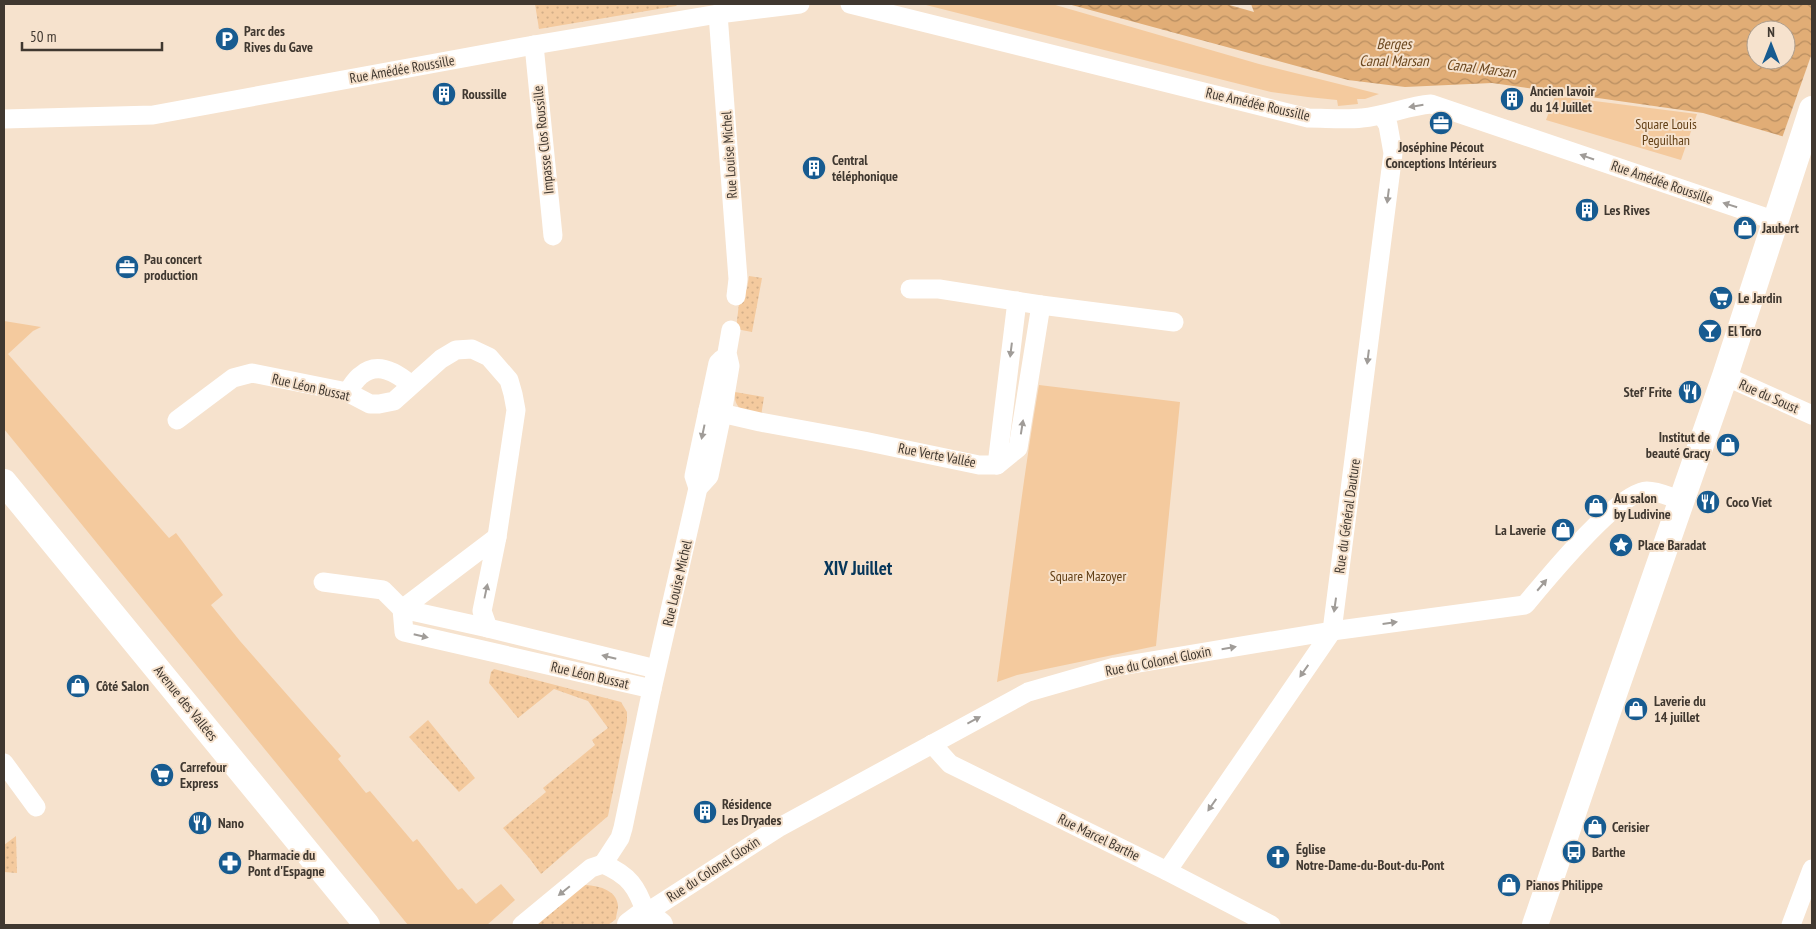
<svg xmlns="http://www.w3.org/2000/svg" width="1816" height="929" font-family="'PT Sans Narrow',sans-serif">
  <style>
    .grass { fill: url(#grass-dots) }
    .park { fill: #f4ca9e }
    .water { fill: url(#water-waves); fill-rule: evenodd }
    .pier { fill: #f6e2cd }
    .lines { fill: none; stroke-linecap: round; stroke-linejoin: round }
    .street { stroke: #fff; stroke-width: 19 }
    .secondary { stroke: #fff; stroke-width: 26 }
    .oneway { fill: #a09c98 }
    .labels { text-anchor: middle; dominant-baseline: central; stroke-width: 4; stroke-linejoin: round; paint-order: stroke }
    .poi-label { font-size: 14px; font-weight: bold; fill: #403830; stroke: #f6e2cd; text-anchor: start }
    .street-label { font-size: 14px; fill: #403830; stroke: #f6e2cd }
    .park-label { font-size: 14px; fill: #644117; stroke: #f6e2cd }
    .water-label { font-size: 15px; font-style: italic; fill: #6c481f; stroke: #f6e2cd }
    .district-label { font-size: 19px; font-weight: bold; fill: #06365a; stroke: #f6e2cd }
  </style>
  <defs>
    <pattern id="grass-dots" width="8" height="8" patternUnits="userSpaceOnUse" patternTransform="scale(1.25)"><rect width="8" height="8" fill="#f4ca9e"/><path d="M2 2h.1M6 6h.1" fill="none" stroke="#d2ae88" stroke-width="1.8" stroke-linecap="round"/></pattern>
    <pattern id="water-waves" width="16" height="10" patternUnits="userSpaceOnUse" patternTransform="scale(1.25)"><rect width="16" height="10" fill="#e1ad76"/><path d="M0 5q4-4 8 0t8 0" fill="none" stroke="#b88e61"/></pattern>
  </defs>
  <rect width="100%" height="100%" fill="#f6e2cd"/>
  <!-- grass -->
  <g class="grass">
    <path d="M 535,4 L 678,4 L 676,6 L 539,29 Z"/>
    <path d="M 749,276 L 762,278 L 752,332 L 736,329 L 740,295 L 747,289 Z"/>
    <path d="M 735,392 L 764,397 L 761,416 C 746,412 733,410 735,392 Z"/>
    <path d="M 494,669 L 621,702 L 627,712 L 627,721 L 608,816 L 541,874 L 530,859 L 503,828 L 546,792 L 543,788 L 595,745 L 592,740 L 608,728 L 588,701 L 554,689 L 518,718 L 489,683 L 491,672 Z"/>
    <path d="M 428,720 L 475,778 L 459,792 L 409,737 Z"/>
    <path d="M 16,836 L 17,873 L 4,872 L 4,845 Z"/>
    <path d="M 583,885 C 596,885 617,889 618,906 C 618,910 616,915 616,919 L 608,925 L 535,925 Z"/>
  </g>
  <!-- park -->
  <g class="park">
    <path d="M 922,4 L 1052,4 L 1259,64 L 1379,94 L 1365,99 L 1357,99 L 1358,104 L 1338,106 L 1337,100 L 1308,97 L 1271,92 Z"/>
    <path d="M 1555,96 L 1697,114 L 1681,160 L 1546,120 Z"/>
    <path d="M 4,321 L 41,327 L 33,331 L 8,354 L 169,538 L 176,533 L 223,595 L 211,605 L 240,641 L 341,756 L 338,759 L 366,793 L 370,791 L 413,842 L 417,839 L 458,890 L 462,888 L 476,904 L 501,884 L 515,900 L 487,925 L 408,925 L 4,429 Z"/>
    <path d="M 1039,385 L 1180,402 L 1156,646 L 1017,675 L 997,682 C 1011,583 1022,483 1039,385 Z"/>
  </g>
  <!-- water -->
  <path class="water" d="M 1068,4 L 1226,4 L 1254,12 L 1251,4 L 1812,4 L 1812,145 L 1703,113 L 1492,83 L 1405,87 L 1348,80 ZM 1756,30 L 1786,30 L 1786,60 L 1756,60 Z"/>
  <!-- pier -->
  <path class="pier" d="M 1812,53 L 1812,148 L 1782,138 Z"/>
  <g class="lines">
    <!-- street -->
    <g class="street">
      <path d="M 850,4 L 1308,118 C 1326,118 1345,120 1362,118 C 1386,116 1407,106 1431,104 L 1776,221"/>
      <path d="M 718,14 L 738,279 L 736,296"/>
      <path d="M 534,45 L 553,236"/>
      <path d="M 4,119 L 153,115 L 534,45 L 718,14 L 800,4"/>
      <path d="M 910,289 L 939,289 L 1041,305 L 1174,322"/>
      <path d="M 1725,376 L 1812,415"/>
      <path d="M 347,392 C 351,387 355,380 360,376 C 377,361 396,372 411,385"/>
      <path d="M 708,410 L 760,422 L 864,441 L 979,465 L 997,465 L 1018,448 L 1041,305"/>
      <path d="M 177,420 L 233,378 L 252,373 L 347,392 L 370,404 L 379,404 L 394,401 L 441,359 L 456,350 L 472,349 L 489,357 L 509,380 L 513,394 L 516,410 L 497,537"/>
      <path d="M 997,465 L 1017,301"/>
      <path d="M 698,488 L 694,476 L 718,363 L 722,359"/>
      <path d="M 323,582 L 383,590 L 402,609 L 488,628"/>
      <path d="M 652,689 L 404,632 L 402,609 L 497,537 L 482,611 L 488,628 L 656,669"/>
      <path d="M 932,744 L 950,764 L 1167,871 L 1271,925"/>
      <path d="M 4,763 L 36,807"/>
      <path d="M 603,864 L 620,838 L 623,828 L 652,689 L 698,488 L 709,476 L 722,414 L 730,366 L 727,353 L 731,330"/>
      <path d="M 1167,871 L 1332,631 L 1393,153 L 1388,125 L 1382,115"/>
      <path d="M 522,925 L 591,868 L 603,864 C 629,875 637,887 646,913 L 778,828 L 1028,692 L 1115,667 L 1332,631 L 1525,605 C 1546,580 1617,492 1647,491 C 1658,491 1670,497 1680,500"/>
      <path d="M 1791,925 L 1812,869"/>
    </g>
    <!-- secondary -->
    <g class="secondary">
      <path d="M 4,482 L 367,925"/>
      <path d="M 630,925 L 646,913 L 660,925"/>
      <path d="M 1535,925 L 1606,717 L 1725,376 L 1812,109"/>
    </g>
  </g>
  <!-- one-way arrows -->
  <defs><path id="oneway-solid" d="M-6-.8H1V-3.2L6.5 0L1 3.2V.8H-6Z" transform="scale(1.25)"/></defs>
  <g class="oneway">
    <use href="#oneway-solid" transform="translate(1416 106) rotate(171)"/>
    <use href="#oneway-solid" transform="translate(1587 157) rotate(-161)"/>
    <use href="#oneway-solid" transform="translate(1388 196) rotate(97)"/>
    <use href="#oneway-solid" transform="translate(1730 205) rotate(-162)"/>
    <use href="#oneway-solid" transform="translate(1011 350) rotate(97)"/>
    <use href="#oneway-solid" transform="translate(1368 357) rotate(97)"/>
    <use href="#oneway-solid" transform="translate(1022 427) rotate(-81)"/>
    <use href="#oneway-solid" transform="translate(703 432) rotate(102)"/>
    <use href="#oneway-solid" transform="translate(1542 585) rotate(-50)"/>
    <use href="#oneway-solid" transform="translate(486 591) rotate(-78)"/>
    <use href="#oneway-solid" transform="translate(1335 605) rotate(98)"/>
    <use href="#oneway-solid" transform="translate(1390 623) rotate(-8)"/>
    <use href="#oneway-solid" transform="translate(421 636) rotate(13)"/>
    <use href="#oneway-solid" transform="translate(1229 648) rotate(-10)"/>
    <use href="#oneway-solid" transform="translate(609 657) rotate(-166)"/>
    <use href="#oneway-solid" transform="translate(1304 671) rotate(125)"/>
    <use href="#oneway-solid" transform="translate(974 720) rotate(-28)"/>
    <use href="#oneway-solid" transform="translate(1212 805) rotate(125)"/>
    <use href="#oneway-solid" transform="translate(564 891) rotate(141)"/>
  </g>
  <!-- icons -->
  <defs>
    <g id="parking-disc" transform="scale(1.25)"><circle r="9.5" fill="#175b90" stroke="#f6e2cd"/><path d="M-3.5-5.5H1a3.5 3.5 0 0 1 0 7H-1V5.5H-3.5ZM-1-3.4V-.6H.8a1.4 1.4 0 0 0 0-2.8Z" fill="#fff"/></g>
    <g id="building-disc" transform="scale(1.25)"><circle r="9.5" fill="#175b90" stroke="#f6e2cd"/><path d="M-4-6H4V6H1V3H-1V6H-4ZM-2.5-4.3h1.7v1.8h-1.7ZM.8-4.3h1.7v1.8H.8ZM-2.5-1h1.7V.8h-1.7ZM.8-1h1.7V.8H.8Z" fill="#fff"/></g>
    <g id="office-disc" transform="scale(1.25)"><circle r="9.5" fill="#175b90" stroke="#f6e2cd"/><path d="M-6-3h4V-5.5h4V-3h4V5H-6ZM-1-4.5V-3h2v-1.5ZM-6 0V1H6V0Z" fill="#fff"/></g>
    <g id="shop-disc" transform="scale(1.25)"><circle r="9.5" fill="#175b90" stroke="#f6e2cd"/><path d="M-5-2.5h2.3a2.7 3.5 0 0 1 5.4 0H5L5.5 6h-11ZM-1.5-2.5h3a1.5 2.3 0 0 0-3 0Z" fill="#fff"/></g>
    <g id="supermarket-disc" transform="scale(1.25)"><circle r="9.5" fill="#175b90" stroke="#f6e2cd"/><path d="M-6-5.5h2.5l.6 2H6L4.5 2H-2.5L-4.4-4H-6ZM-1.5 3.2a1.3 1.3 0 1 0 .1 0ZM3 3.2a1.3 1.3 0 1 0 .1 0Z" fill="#fff"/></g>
    <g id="bar-disc" transform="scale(1.25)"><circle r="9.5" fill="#175b90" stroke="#f6e2cd"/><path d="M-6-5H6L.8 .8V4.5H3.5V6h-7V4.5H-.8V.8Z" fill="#fff"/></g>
    <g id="restaurant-disc" transform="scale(1.25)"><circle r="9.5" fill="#175b90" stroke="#f6e2cd"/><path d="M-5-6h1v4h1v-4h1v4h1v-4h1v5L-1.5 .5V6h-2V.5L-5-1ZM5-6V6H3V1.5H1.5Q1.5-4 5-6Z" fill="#fff"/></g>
    <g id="sight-disc" transform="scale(1.25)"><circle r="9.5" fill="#175b90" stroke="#f6e2cd"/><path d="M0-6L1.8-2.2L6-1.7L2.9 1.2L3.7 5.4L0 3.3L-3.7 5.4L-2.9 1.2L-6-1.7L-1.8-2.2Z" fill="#fff"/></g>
    <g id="bus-disc" transform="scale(1.25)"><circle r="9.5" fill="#175b90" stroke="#f6e2cd"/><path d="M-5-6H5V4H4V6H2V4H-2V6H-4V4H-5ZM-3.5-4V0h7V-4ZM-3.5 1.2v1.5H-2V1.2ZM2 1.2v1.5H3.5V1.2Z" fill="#fff"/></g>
    <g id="church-disc" transform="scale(1.25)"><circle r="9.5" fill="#175b90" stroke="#f6e2cd"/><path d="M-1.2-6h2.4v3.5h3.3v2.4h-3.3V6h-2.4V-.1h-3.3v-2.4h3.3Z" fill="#fff"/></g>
    <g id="pharmacy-disc" transform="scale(1.25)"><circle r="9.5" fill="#175b90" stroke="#f6e2cd"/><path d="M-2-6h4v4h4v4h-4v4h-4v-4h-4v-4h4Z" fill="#fff"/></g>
  </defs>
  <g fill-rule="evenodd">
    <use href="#parking-disc" x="227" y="39"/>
    <use href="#building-disc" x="444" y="94"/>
    <use href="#building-disc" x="1512" y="99"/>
    <use href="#office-disc" x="1441" y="123"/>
    <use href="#building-disc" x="814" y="168"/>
    <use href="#building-disc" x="1587" y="210"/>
    <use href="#shop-disc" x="1745" y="228"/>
    <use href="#office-disc" x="127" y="267"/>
    <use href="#supermarket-disc" x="1721" y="298"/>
    <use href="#bar-disc" x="1710" y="331"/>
    <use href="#restaurant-disc" x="1690" y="392"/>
    <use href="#shop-disc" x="1728" y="445"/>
    <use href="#restaurant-disc" x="1708" y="502"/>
    <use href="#shop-disc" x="1596" y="506"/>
    <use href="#shop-disc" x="1563" y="530"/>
    <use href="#sight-disc" x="1621" y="545"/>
    <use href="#shop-disc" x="78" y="686"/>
    <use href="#shop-disc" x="1636" y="709"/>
    <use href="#supermarket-disc" x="162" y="775"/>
    <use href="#building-disc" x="705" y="812"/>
    <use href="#restaurant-disc" x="200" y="823"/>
    <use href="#shop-disc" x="1595" y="827"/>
    <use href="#bus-disc" x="1574" y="852"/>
    <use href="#church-disc" x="1278" y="857"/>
    <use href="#pharmacy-disc" x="230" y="863"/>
    <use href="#shop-disc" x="1509" y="885"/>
  </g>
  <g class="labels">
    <!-- poi labels -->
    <g class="poi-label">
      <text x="244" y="31">Parc des<tspan x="244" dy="16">Rives du Gave</tspan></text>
      <text x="1530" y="91">Ancien lavoir<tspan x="1530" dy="16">du 14 Juillet</tspan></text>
      <text x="462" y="94">Roussille</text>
      <text x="1441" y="147" text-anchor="middle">Joséphine Pécout<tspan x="1441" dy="16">Conceptions Intérieurs</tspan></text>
      <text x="832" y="160">Central<tspan x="832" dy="16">téléphonique</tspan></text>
      <text x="1604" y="210">Les Rives</text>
      <text x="1762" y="228">Jaubert</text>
      <text x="144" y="259">Pau concert<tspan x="144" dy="16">production</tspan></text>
      <text x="1738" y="298">Le Jardin</text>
      <text x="1728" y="331">El Toro</text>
      <text x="1672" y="392" text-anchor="end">Stef' Frite</text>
      <text x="1710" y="437" text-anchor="end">Institut de<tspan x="1710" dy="16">beauté Gracy</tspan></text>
      <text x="1614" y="498">Au salon<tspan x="1614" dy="16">by Ludivine</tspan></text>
      <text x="1726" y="502">Coco Viet</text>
      <text x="1546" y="530" text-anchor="end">La Laverie</text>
      <text x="1638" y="545">Place Baradat</text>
      <text x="96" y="686">Côté Salon</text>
      <text x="1654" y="701">Laverie du<tspan x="1654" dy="16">14 juillet</tspan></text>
      <text x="180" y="767">Carrefour<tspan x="180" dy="16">Express</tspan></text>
      <text x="722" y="804">Résidence<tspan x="722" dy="16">Les Dryades</tspan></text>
      <text x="218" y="823">Nano</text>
      <text x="1612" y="827">Cerisier</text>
      <text x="1296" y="849">Église<tspan x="1296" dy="16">Notre-Dame-du-Bout-du-Pont</tspan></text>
      <text x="1592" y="852">Barthe</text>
      <text x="248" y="855">Pharmacie du<tspan x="248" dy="16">Pont d'Espagne</tspan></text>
      <text x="1526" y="885">Pianos Philippe</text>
    </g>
    <!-- street labels -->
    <g class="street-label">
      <text transform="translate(402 69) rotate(-10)">Rue Amédée Roussille</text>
      <text transform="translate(1258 104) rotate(13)">Rue Amédée Roussille</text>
      <text transform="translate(543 140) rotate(-96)">Impasse Clos Roussille</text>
      <text transform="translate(729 155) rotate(-94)">Rue Louise Michel</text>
      <text transform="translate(1662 182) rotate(19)">Rue Amédée Roussille</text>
      <text transform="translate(311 387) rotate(13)">Rue Léon Bussat</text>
      <text transform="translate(1769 396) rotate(24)">Rue du Soust</text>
      <text transform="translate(937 455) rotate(11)">Rue Verte Vallée</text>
      <text transform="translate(1347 516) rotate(-82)">Rue du Général Dauture</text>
      <text transform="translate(677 583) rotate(-77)">Rue Louise Michel</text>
      <text transform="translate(1158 661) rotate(-11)">Rue du Colonel Gloxin</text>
      <text transform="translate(590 675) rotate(13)">Rue Léon Bussat</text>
      <text transform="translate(186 703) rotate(51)">Avenue des Vallées</text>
      <text transform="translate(1099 837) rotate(26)">Rue Marcel Barthe</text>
      <text transform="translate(713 869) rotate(-33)">Rue du Colonel Gloxin</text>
    </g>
    <!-- park labels -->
    <g class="park-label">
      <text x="1666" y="124">Square Louis<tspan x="1666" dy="16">Peguilhan</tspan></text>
      <text x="1088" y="576">Square Mazoyer</text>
    </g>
    <!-- water labels -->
    <g class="water-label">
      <text x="1394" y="43">Berges<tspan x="1394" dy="17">Canal Marsan</tspan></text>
      <text transform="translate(1481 68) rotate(7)">Canal Marsan</text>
    </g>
    <!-- district labels -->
    <g class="district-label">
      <text x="858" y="568">XIV Juillet</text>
    </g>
  </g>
  <!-- border -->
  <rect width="1816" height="929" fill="none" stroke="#403830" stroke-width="10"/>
  <!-- north arrow -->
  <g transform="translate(1771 45)"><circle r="24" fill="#f6e2cd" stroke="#ad9e8e"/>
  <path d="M0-4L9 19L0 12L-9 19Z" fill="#175b90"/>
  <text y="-8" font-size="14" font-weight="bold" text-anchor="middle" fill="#403830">N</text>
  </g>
  <!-- scale -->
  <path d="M22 42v8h140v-8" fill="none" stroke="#403830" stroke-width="2.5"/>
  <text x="30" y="42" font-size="15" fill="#403830" stroke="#f6e2cd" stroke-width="4" paint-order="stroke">50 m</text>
</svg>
